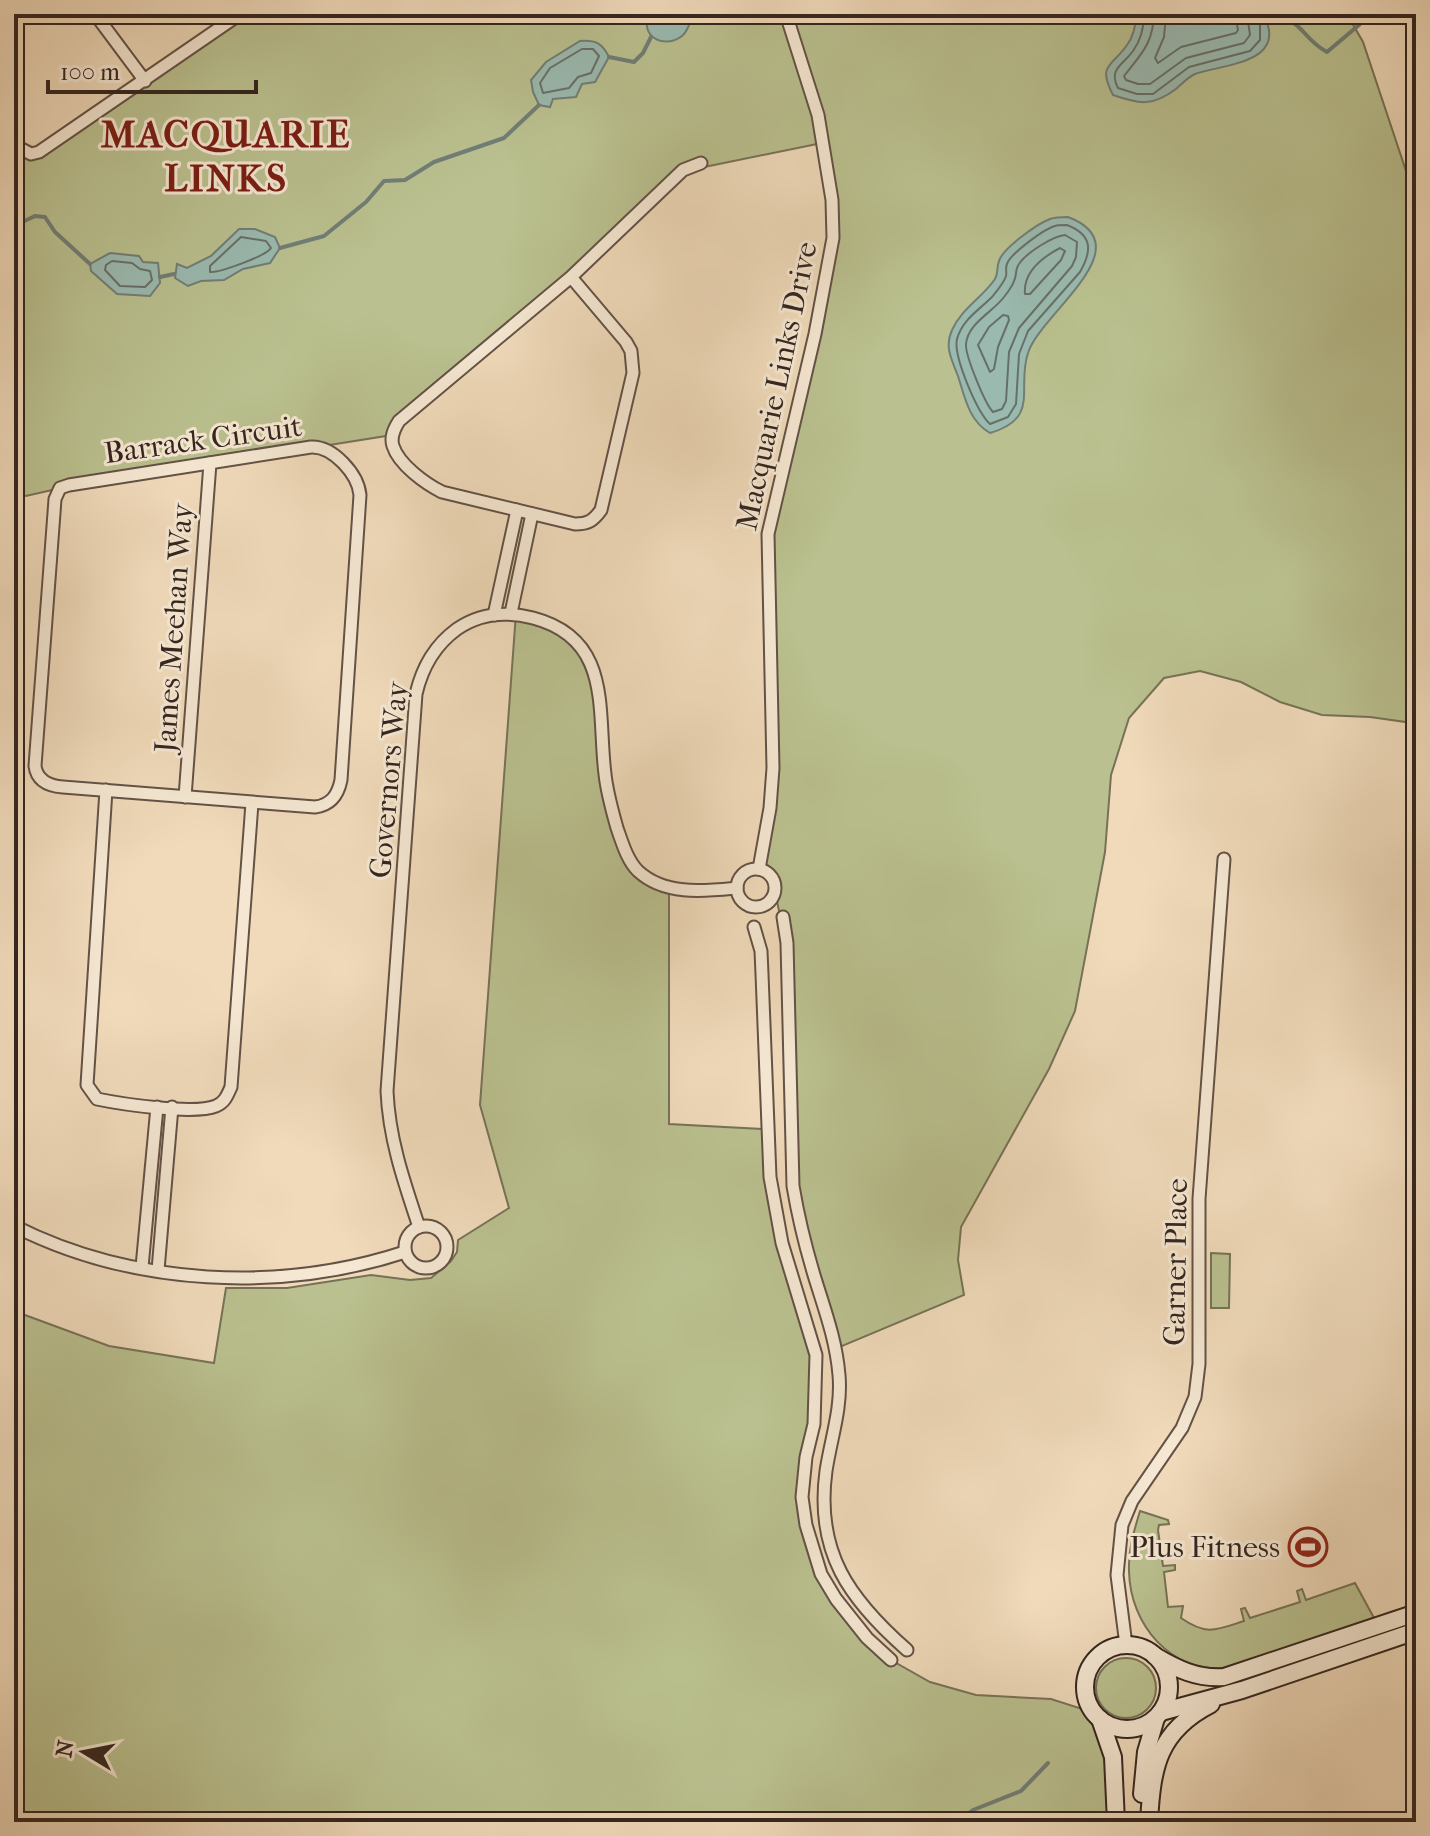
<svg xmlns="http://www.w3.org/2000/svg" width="1430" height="1836" font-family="'IM FELL French Canon',serif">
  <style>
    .green { fill: #bac08f; stroke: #777257; stroke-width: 2 }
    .water { fill: #9abab0; stroke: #717e76; stroke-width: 2 }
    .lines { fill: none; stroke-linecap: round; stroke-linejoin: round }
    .shore { stroke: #677068; stroke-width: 2 }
    .stream { stroke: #717e76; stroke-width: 4 }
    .minor-casing { stroke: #635246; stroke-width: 15 }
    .secondary-casing { stroke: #34251f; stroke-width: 20 }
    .minor { stroke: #f5e7d2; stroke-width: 11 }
    .secondary { stroke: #f5e7d2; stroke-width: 16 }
    .labels { text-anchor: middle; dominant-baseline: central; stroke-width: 6; stroke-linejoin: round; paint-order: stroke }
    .street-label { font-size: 30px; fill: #34251f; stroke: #f5e7d2 }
    .poi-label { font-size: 30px; fill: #34251f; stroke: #f5e7d2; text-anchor: end }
    .district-label { font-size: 38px; font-weight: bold; letter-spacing: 2px; fill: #7a1f14; stroke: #f5e7d2 }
  </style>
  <rect width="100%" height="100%" fill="#f0daba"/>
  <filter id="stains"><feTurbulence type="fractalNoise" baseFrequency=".0025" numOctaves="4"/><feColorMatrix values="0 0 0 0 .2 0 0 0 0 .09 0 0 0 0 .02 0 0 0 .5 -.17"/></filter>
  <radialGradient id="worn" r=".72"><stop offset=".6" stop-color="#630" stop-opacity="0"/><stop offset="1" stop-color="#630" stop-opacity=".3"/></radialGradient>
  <!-- green -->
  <g class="green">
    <path d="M 244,14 L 1347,14 L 1363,42 L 1416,201 L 1416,695 L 1413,723 L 1370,717 L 1322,715 L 1280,702 L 1241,682 L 1200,671 L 1164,678 L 1129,718 L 1111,775 L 1105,852 L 1075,1011 L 1049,1069 L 961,1227 L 958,1260 L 964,1295 L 835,1349 L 792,1174 L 787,948 L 775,892 L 774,878 L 760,870 L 771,807 L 768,534 L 834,241 L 822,143 L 685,171 L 398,421 L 392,435 L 61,488 L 26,496 L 14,489 L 14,145 L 31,154 Z"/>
    <path d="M 516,613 L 543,621 L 587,653 L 610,803 L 637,870 L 669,887 L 669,1124 L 762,1129 L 782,1243 L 813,1345 L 817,1391 L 803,1495 L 821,1574 L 891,1660 L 930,1682 L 976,1695 L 1051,1699 L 1095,1713 L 1100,1719 L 1117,1809 L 1080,1822 L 14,1822 L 14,1311 L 109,1346 L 214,1363 L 226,1288 L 287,1288 L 371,1275 L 410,1280 L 431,1278 L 451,1261 L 457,1252 L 458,1240 L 509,1208 L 480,1105 Z"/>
    <path d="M 1211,1253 L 1230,1254 L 1229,1308 L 1211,1308 Z"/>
    <path d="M 1140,1511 L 1168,1520 L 1169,1524 L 1159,1525 L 1158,1530 L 1163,1566 L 1175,1565 L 1175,1570 L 1164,1572 L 1168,1607 L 1183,1606 L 1181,1618 C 1207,1636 1216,1630 1244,1621 L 1241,1609 L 1245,1608 L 1250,1618 L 1300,1602 L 1297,1591 L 1302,1589 L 1306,1600 L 1355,1583 L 1374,1618 L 1226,1668 C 1171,1673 1130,1625 1129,1571 C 1128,1550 1134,1531 1140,1511 Z"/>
    <circle cx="1126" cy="1688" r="30"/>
  </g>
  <!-- water -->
  <g class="water">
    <path d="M 649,14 L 694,14 C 689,22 689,30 682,36 C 664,50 639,36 649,14 Z"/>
    <path d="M 1137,14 L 1263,14 C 1290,63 1224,64 1195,74 C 1188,77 1182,84 1176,89 C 1152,107 1139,104 1113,95 C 1097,64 1112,67 1127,45 C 1134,36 1135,25 1137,14 Z"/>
    <path d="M 580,41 C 596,40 602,43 609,57 L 595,82 L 582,84 L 576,97 L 553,99 L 550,107 L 539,105 L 533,92 L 531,80 L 546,62 Z"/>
    <path d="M 1068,217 C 1145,246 1040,314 1028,353 C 1016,389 1041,418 990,433 C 969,421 965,398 958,376 C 952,360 944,347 952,330 C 962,308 982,298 995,279 C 999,272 996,268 999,261 C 1003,248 1037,224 1050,219 C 1056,217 1062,217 1068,217 Z"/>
    <path d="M 239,229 L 255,229 L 275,237 L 280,248 L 270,263 L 243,269 L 224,280 L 201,281 L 188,286 L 175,278 L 177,264 L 187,268 L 211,256 Z"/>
    <path d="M 110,253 L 139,256 L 143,262 L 158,263 L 160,283 L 150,296 L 117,294 L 91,271 L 90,264 Z"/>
  </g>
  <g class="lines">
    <!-- shore -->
    <g class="shore">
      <path d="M 1144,14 C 1144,27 1141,40 1133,51 C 1123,65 1108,69 1118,88 L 1137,94 L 1153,94 L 1189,67 L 1250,51 L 1260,40 L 1260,26 L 1257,14"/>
      <path d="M 1154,14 C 1153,44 1141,54 1124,76 L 1126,80 L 1138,84 L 1150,84 L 1186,58 L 1244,43 L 1250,35 L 1247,14"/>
      <path d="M 1166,14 L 1164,37 L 1155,58 L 1158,63 L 1181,47 L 1236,33 L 1238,30 L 1235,14"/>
      <path d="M 582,49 L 593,49 L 599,56 L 591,73 L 578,77 L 569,88 L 543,93 L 540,83 L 550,68 Z"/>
      <path d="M 1067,225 C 1093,235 1092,251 1080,272 L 1028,331 L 1019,354 L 1016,404 L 1008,417 L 990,424 C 977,412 953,356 957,339 C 962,320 979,310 992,297 C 996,292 1004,283 1006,276 C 1007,272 1005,268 1007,264 C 1010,254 1044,229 1055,226 C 1056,225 1065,225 1067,225 Z"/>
      <path d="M 1065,235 L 1077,242 L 1076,257 L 1072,266 L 1019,328 L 1009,352 L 1006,401 L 1002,409 L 993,412 C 985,404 965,355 966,344 C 968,323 993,312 1004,297 C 1008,292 1012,287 1014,281 C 1017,275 1015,269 1019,264 C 1026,253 1053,236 1065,235 Z"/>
      <path d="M 241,237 L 266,241 L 271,248 C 266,256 219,273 210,272 L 210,266 Z"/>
      <path d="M 1060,248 L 1065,251 L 1061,260 L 1030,294 L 1025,294 C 1023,273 1041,258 1060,248 Z"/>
      <path d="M 112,261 L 132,263 L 140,269 L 150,271 L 152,280 L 145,287 L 120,286 L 105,270 L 106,265 Z"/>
      <path d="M 1003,315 L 1008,316 L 1009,320 L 998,347 L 994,369 L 990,372 L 978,345 L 989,327 Z"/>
    </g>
    <!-- stream -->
    <g class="stream">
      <path d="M 1265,16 C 1303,15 1300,38 1327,52 L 1372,14"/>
      <path d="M 609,57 L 634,62 L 643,53 L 651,37"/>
      <path d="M 14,226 L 35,216 L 45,217 L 55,232 L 90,264"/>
      <path d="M 280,248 L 324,236 L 366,202 L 384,181 L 405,180 L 434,162 L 504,138 L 539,105"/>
      <path d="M 160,277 L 174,274"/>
      <path d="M 958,1822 L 973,1810 L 1021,1791 L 1048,1763"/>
    </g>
    <!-- minor casing -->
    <g class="minor-casing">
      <g id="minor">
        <path d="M 95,14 L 145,81"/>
        <path d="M 14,145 L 31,154 L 39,152 L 240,14"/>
        <path d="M 571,277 L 399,421 C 394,429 390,437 393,446 C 399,465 426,484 442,492 L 575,524 C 588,524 593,521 601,510 L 633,373 L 631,351 L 626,342 L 571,277 L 683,170 L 701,163"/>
        <path d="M 311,447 C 333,446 358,474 360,495 L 341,780 C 338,795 331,805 315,807 L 63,787 C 49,786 37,781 35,766 L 54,513 L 55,499 L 60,488 L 69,485 Z"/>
        <path d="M 511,613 L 532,514"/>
        <path d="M 494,615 L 517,510"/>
        <path d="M 106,790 L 87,1085 L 97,1099 C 121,1104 194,1115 216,1106 C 225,1102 227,1096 231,1087 L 252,803"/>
        <path d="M 185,797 L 210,463"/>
        <path d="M 759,869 L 770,808 L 773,768 L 768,534 L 815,334 L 833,238 L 832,200 L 818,115 L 786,14"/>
        <circle cx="756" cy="888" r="19"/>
        <path d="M 783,917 L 787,943 L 793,1186 C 798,1216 805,1245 814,1275 C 824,1308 836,1339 839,1375 C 842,1408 831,1438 826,1471 C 815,1552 849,1599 907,1650"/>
        <path d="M 754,927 L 761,951 L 762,974 L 770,1177 L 782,1243 L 816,1355 L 814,1424 L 806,1457 L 802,1497 L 806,1525 L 821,1574 L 836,1599 L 867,1638 L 891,1660"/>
        <circle cx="426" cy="1247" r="21"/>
        <path d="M 14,1226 C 133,1286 280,1293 405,1252"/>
        <path d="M 419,1227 C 404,1182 389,1139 387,1091 L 416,694 C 422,668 435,645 457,629 C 480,613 506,611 533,618 C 613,639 597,711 605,774 C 607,793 612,810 617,828 C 622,842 627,860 638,871 C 665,896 705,891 737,888"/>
        <path d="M 142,1267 L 157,1107"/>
        <path d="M 158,1270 L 172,1107"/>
        <path d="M 1126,1645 L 1117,1575 L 1122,1525 L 1132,1501 L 1182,1428 L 1195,1397 L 1199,1364 L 1199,1199 L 1224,859"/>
      </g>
    </g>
    <!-- secondary casing -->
    <g class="secondary-casing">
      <g id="secondary">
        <circle cx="1127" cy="1687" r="42"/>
        <path d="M 1155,1656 C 1177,1669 1197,1679 1224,1677 L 1416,1613"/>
        <path d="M 1161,1712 L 1242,1690 L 1416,1631"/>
        <path d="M 1100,1719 L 1113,1757 L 1116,1822"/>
        <path d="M 1142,1794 L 1146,1752 L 1156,1718"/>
        <path d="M 1149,1822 C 1152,1767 1158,1731 1211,1704"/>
      </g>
    </g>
    <!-- minor -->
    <use href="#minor" class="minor"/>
    <!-- secondary -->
    <use href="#secondary" class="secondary"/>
  </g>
  <!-- icons -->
  <defs>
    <g id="stadium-ring" transform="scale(2)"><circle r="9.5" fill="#f5e7d2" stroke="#8f2418" stroke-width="1.5"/><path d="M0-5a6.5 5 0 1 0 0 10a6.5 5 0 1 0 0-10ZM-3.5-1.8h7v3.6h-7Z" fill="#8f2418"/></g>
  </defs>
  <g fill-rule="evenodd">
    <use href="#stadium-ring" x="1308" y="1547"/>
  </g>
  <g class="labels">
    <!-- street labels -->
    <g class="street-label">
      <text transform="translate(777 386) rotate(-78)">Macquarie Links Drive</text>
      <text transform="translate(203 440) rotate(-8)">Barrack Circuit</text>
      <text transform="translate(174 628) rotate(-86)">James Meehan Way</text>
      <text transform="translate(389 780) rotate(-85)">Governors Way</text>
      <text transform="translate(1176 1262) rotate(-89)">Garner Place</text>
    </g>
    <!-- poi labels -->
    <g class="poi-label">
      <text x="1280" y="1547">Plus Fitness</text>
    </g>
    <!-- district labels -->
    <g class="district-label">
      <text x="226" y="134">MACQUARIE<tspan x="226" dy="44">LINKS</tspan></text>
    </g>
  </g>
  <!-- margin -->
  <rect width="1430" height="1836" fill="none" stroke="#f0daba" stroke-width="48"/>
  <rect x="16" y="16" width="1398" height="1804" fill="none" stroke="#34251f" stroke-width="4"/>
  <rect x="24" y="24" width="1382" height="1788" fill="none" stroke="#34251f" stroke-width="2"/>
  <!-- north arrow -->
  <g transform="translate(84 1752) rotate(280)" stroke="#f5e7d2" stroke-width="6" paint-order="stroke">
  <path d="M0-6L14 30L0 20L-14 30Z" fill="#34251f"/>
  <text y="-12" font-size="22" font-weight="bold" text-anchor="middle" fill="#34251f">N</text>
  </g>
  <!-- scale -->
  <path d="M48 80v12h208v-12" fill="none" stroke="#34251f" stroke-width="4"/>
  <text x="60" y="80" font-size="24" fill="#34251f" stroke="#f5e7d2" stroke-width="6" paint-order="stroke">100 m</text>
  <rect width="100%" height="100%" filter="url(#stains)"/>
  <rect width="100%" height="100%" fill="url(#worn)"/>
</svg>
